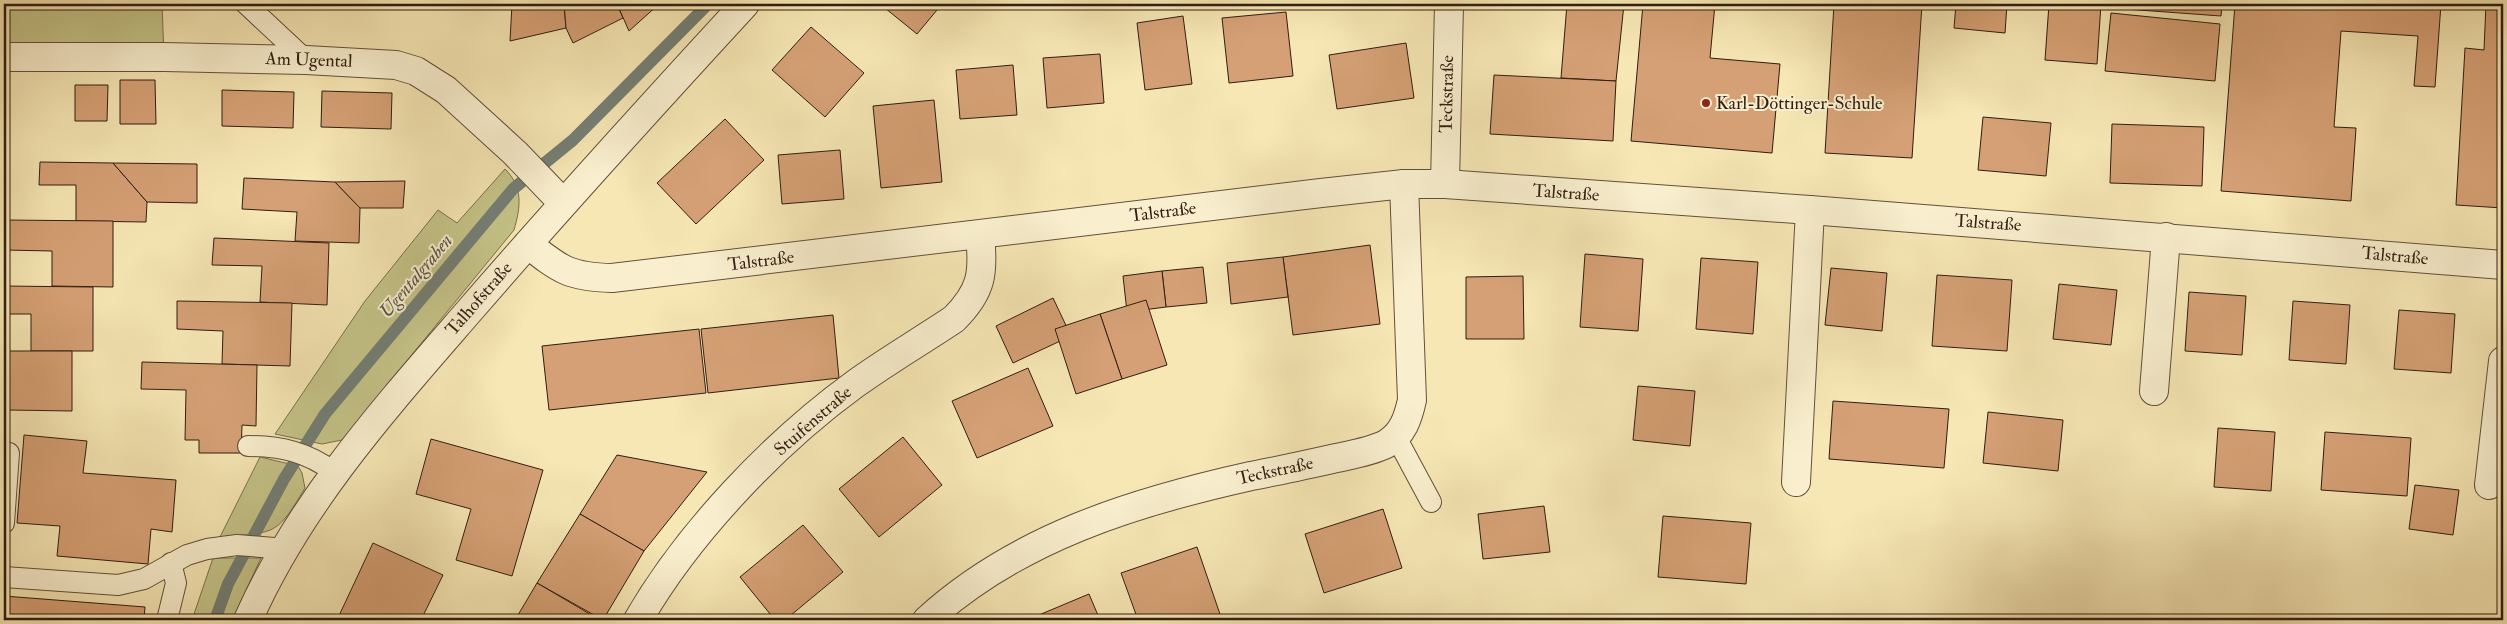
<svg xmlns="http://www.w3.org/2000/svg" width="2507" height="624" font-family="'IM FELL Double Pica',serif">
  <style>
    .green { fill: #c4c388; stroke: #7a704c }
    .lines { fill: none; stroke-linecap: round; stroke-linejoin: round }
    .stream { stroke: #737e74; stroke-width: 12 }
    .building { fill: #d5a075; stroke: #301d11 }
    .lane-casing { stroke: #62503a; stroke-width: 22 }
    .street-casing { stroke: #62503a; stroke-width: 30 }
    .lane { stroke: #f9efce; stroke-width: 20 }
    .street { stroke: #f9efce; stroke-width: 28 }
    .poi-dot { fill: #8f2418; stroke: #f9efce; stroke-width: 2 }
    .labels { text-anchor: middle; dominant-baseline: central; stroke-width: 4; stroke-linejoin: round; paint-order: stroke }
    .street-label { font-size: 18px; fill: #301d11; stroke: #f9efce }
    .poi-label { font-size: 18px; fill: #301d11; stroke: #f9efce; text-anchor: start }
    .water-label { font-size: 19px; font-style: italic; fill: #57554b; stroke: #f9efce }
  </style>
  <rect width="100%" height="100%" fill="#f6e7b4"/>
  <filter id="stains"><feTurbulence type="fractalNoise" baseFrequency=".004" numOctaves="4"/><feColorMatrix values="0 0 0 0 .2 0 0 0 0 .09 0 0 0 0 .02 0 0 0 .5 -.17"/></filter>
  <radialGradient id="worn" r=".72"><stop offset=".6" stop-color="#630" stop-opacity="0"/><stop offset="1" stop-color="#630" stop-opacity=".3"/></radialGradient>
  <!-- green -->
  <g class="green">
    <path d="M 4,4 L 162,4 L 164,57 L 4,57 Z"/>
    <path d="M 505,169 C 523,187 521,206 514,230 L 342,440 L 322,444 L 275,434 L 365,301 L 438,210 L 457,223 Z"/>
    <path d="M 260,457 L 298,466 L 302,473 L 305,488 C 276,537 275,532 220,537 Z"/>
    <path d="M 213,558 L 261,558 L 232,620 L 192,620 Z"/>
  </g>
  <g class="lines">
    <!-- stream -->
    <path class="stream" d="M 215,620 L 228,584 L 284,479 L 325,414 L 513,189 L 573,140 L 708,4"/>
  </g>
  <!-- building -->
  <g class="building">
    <path d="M 512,4 L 564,4 L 566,28 L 510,41 Z"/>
    <path d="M 564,4 L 617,4 L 623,18 L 573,43 L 566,28 Z"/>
    <path d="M 617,4 L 659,4 L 629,31 Z"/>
    <path d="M 880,4 L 942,4 L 917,34 Z"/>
    <path d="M 1567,4 L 1624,4 L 1616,81 L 1561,78 Z"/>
    <path d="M 1643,4 L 1715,4 L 1710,58 L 1780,64 L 1772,153 L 1631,141 Z"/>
    <path d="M 1834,4 L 1922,4 L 1912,158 L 1825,153 Z"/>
    <path d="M 1956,4 L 2007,4 L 2005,33 L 1954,28 Z"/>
    <path d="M 2049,4 L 2101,4 L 2097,64 L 2045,60 Z"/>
    <path d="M 2111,4 L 2222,4 L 2221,16 L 2111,8 Z"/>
    <path d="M 2235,4 L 2441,4 L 2435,87 L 2414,86 L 2418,36 L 2341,31 L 2334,127 L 2356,128 L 2351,201 L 2221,191 Z"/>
    <path d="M 2486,4 L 2503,4 L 2503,208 L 2456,205 L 2465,48 L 2484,50 Z"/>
    <path d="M 1286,12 L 1293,76 L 1229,83 L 1222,18 Z"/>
    <path d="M 2111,13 L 2220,24 L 2215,81 L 2105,71 Z"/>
    <path d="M 1183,16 L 1192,84 L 1145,90 L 1137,23 Z"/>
    <path d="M 811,27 L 864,73 L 825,117 L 772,70 Z"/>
    <path d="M 1406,43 L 1414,98 L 1337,109 L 1329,55 Z"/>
    <path d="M 1100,54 L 1104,103 L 1047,108 L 1043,58 Z"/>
    <path d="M 1013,65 L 1017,115 L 960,119 L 956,70 Z"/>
    <path d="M 1494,75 L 1616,81 L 1613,141 L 1490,134 Z"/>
    <path d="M 120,80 L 155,80 L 156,124 L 120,124 Z"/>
    <path d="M 75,85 L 108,85 L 107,121 L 75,121 Z"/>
    <path d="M 222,90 L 294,92 L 293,128 L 222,126 Z"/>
    <path d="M 322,91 L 392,93 L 391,129 L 321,127 Z"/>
    <path d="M 934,100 L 942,182 L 881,188 L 873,106 Z"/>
    <path d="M 1983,117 L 2051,123 L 2046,176 L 1978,170 Z"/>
    <path d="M 725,119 L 764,160 L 696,224 L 657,183 Z"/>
    <path d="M 2112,124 L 2204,127 L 2202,186 L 2110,183 Z"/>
    <path d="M 840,150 L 844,199 L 782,204 L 778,155 Z"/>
    <path d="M 40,162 L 113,163 L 147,202 L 146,222 L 76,221 L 76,185 L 39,185 Z"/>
    <path d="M 113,163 L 197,164 L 197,203 L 147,202 Z"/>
    <path d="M 244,178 L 335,182 L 360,208 L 359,243 L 295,241 L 297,212 L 242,209 Z"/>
    <path d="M 405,181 L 403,208 L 360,208 L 335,182 Z"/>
    <path d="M 4,220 L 113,221 L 113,287 L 52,286 L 52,251 L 4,250 Z"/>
    <path d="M 214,238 L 329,243 L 327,305 L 260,302 L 262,266 L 212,265 Z"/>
    <path d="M 1370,245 L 1380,324 L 1293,335 L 1283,257 Z"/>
    <path d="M 1585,254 L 1643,259 L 1638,331 L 1580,327 Z"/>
    <path d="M 1283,257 L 1288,297 L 1231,304 L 1227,263 Z"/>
    <path d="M 1701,258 L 1758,262 L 1753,334 L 1696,329 Z"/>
    <path d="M 1203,267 L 1207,303 L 1166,307 L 1162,271 Z"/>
    <path d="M 1831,268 L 1887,273 L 1882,331 L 1825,325 Z"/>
    <path d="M 1162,271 L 1166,307 L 1127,312 L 1123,276 Z"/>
    <path d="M 1937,275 L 2012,280 L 2007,351 L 1932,346 Z"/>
    <path d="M 1523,276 L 1524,339 L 1466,339 L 1466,277 Z"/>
    <path d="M 2059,284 L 2117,290 L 2111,345 L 2053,339 Z"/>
    <path d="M 4,286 L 93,287 L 93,351 L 31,351 L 31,314 L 4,314 Z"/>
    <path d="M 2189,292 L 2246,296 L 2242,355 L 2185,351 Z"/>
    <path d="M 1053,298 L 1071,336 L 1013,363 L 996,326 Z"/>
    <path d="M 1146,300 L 1167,365 L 1122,379 L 1100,314 Z"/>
    <path d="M 177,301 L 292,303 L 290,366 L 222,364 L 223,331 L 177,329 Z"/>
    <path d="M 2293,301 L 2350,305 L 2346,364 L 2289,360 Z"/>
    <path d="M 2399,310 L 2455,314 L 2451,373 L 2394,369 Z"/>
    <path d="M 1100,314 L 1122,379 L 1076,394 L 1055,329 Z"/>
    <path d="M 833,315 L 839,378 L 708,393 L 701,329 Z"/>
    <path d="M 699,329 L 706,393 L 549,410 L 542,346 Z"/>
    <path d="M 4,351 L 72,351 L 72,411 L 9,410 L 9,377 L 4,377 Z"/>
    <path d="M 142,362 L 257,365 L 256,426 L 242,425 L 241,453 L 199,453 L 199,440 L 185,440 L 186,390 L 141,389 Z"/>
    <path d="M 1028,368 L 1053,426 L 977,458 L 952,401 Z"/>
    <path d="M 1638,386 L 1695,391 L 1690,446 L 1633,440 Z"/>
    <path d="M 1833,401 L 1949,409 L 1944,468 L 1829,459 Z"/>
    <path d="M 1988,412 L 2063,420 L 2058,471 L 1983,463 Z"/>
    <path d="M 2218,428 L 2275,432 L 2271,491 L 2214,487 Z"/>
    <path d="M 2325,432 L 2411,438 L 2407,496 L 2321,490 Z"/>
    <path d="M 24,435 L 87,441 L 83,473 L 176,480 L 172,532 L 151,529 L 148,564 L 57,556 L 60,526 L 17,523 Z"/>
    <path d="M 903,437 L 942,485 L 879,537 L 839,489 Z"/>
    <path d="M 431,439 L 543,470 L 512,576 L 456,560 L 471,509 L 416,494 Z"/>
    <path d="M 617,455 L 707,472 L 644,551 L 580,514 Z"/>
    <path d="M 2415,485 L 2459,490 L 2453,535 L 2409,529 Z"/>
    <path d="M 1544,506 L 1550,552 L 1483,559 L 1478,514 Z"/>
    <path d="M 1383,509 L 1402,568 L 1324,593 L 1305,534 Z"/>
    <path d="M 580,514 L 644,551 L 603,620 L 537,583 Z"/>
    <path d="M 1663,516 L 1751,523 L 1746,584 L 1658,577 Z"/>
    <path d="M 803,525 L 843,572 L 785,620 L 775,620 L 740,577 Z"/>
    <path d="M 373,543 L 443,575 L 421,620 L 337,620 Z"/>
    <path d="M 1197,547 L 1222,620 L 1183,620 L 1181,617 L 1171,620 L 1138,620 L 1121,573 Z"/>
    <path d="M 537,583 L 600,620 L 515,620 Z"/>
    <path d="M 1089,594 L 1100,620 L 1027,620 Z"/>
    <path d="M 4,596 L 145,607 L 144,620 L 4,620 Z"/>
  </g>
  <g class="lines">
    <!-- lane casing -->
    <g class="lane-casing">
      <g id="lane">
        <path d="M 246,4 L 306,60"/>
        <path d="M 1396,437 L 1431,502"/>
        <path d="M 248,446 C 281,446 307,452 334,472"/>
        <path d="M 4,453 L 9,453 L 4,523"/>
        <path d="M 4,577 L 118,585 L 144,579 L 187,555 L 207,549 L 237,545 L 274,548 L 282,551"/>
        <path d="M 167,620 L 176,583 L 171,563"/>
      </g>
    </g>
    <!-- street casing -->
    <g class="street-casing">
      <g id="street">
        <path d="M 4,57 L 164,57 L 306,60 L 396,65 L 416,71 L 446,90 L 515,153 L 563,203"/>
        <path d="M 1445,184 L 1449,4"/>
        <path d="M 528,244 C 560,270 570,277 612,278 L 1321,193 L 1404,184 L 1445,184 L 1810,210 L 2503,265"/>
        <path d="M 2154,391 L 2166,237"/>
        <path d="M 1796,482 L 1810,210"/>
        <path d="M 2489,485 L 2503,361"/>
        <path d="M 248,620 C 300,502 386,407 470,310 C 560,206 652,105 745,4"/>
        <path d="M 638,620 C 688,533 774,443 855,384 C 887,361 921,341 954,319 C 982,291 984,273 980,235"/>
        <path d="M 927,620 C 1017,538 1134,502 1251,476 C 1278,471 1305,465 1332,459 C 1350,455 1370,452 1386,444 C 1403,434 1408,418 1412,400 L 1404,184"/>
      </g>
    </g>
    <!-- lane -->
    <use href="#lane" class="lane"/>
    <!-- street -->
    <use href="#street" class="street"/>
  </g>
  <!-- markers -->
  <circle class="poi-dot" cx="1706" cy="103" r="5"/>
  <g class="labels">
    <!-- street labels -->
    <g class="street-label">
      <text transform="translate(309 60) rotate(2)">Am Ugental</text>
      <text transform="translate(1447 94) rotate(-89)">Teckstraße</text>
      <text transform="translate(1566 193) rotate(4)">Talstraße</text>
      <text transform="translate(1163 212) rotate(-7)">Talstraße</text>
      <text transform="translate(1988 223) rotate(4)">Talstraße</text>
      <text transform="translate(2395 256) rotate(5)">Talstraße</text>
      <text transform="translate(761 261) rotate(-7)">Talstraße</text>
      <text transform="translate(479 299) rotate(-49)">Talhofstraße</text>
      <text transform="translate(813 421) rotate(-41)">Stuifenstraße</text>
      <text transform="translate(1275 471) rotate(-12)">Teckstraße</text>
    </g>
    <!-- poi labels -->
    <g class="poi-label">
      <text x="1716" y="103">Karl-Döttinger-Schule</text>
    </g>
    <!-- water labels -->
    <g class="water-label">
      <text transform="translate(416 276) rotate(-50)">Ugentalgraben</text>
    </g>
  </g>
  <!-- margin -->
  <rect width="2507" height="624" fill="none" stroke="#f6e7b4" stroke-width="20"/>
  <rect x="5" y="5" width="2497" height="614" fill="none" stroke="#301d11" stroke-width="2.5"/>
  <rect x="10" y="10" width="2487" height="604" fill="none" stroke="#301d11"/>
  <rect width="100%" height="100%" filter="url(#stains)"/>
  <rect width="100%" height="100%" fill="url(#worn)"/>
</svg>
